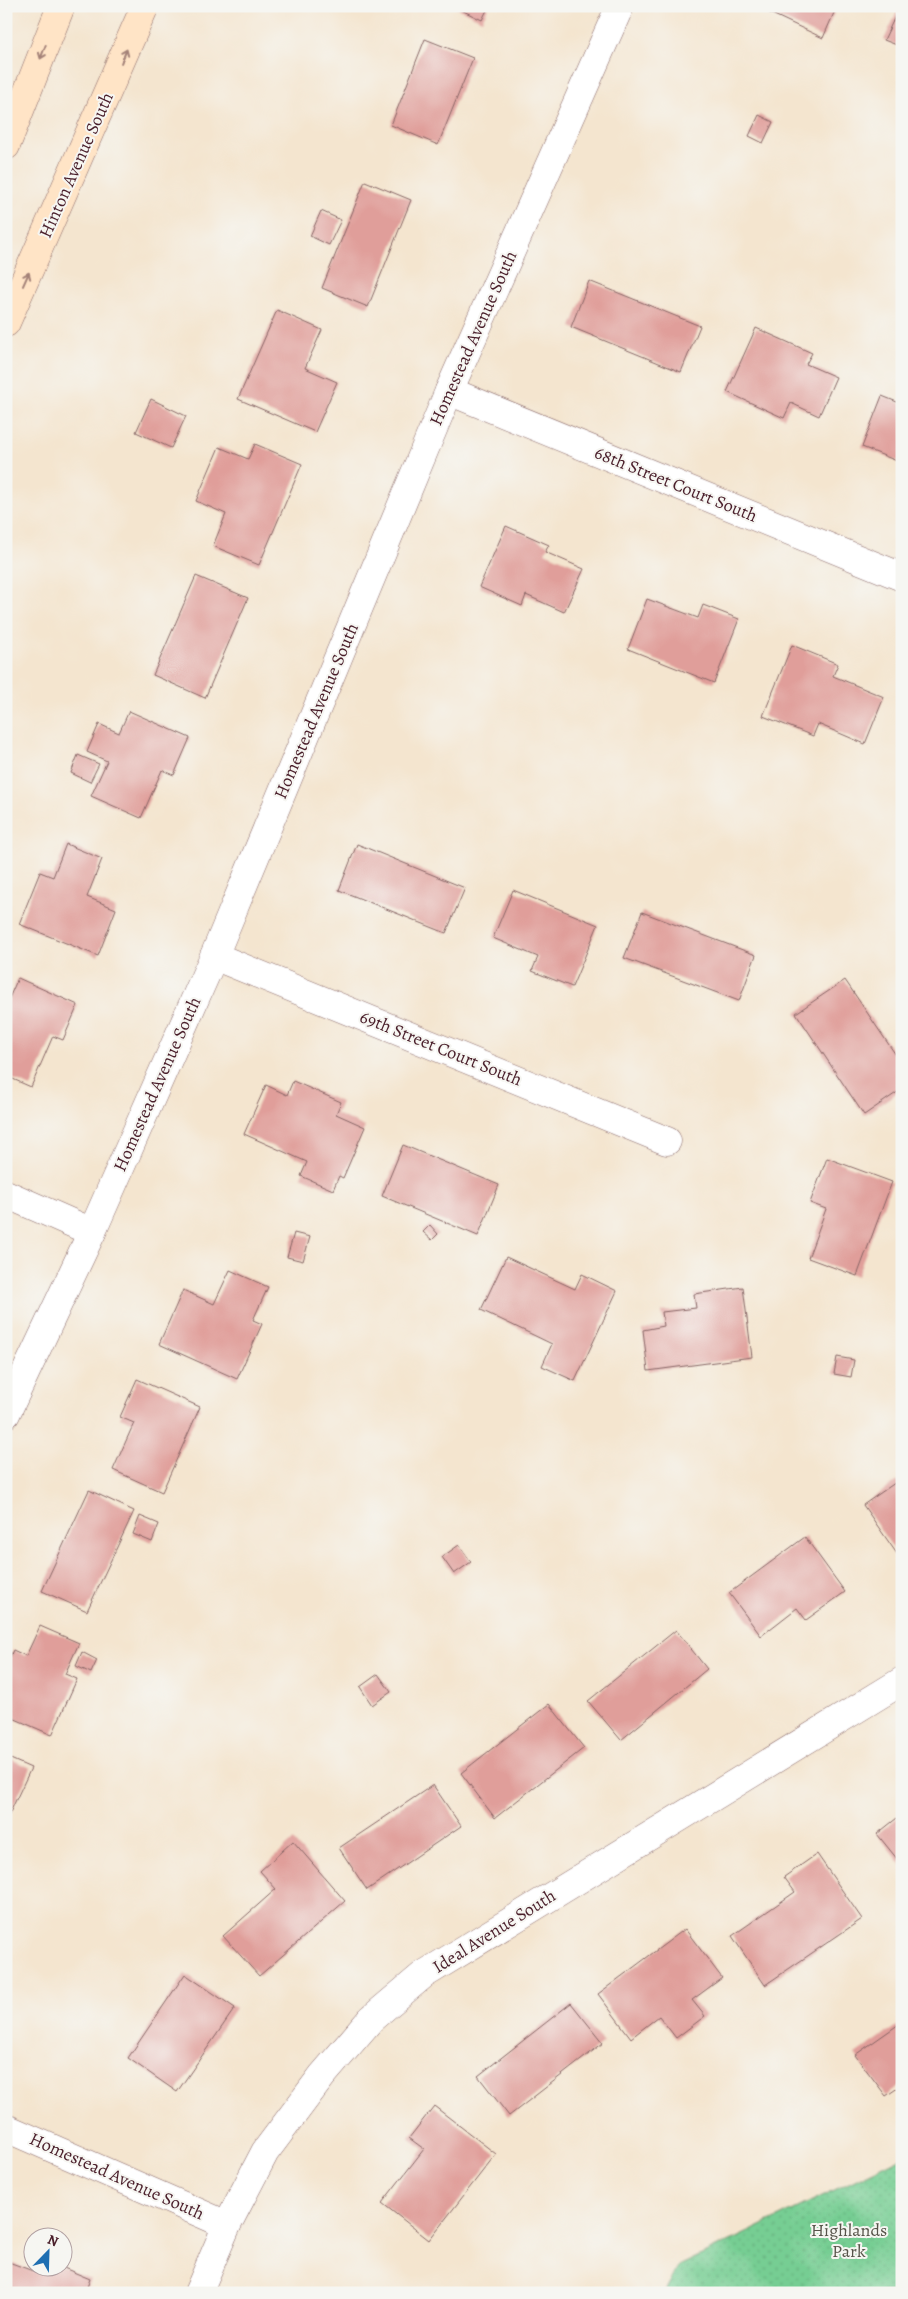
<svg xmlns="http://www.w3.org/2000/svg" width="908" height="2299" font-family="Alegreya,serif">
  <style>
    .park { fill: url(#park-dots); stroke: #60765f }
    .building { fill: #e09e9a }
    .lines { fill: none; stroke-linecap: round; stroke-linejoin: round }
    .minor-casing { stroke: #866464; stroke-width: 29 }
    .secondary-casing { stroke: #866464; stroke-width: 29 }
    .minor { stroke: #fff; stroke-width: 28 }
    .secondary { stroke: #ffe4c6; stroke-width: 28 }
    .oneway { stroke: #a48278 }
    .labels { text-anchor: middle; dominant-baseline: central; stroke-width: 4; stroke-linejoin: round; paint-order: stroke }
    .street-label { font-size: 18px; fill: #4a1f2b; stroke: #f6f6f2 }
    .park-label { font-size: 18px; fill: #57544a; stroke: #f6f6f2 }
  </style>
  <defs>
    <pattern id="park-dots" width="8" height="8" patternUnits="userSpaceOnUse" patternTransform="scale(1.25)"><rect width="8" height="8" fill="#76ce93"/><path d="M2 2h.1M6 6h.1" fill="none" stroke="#68b07f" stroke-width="1.8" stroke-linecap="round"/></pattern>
  </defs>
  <rect width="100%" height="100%" fill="#f6f6f2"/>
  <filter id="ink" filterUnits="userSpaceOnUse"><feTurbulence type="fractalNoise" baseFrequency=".02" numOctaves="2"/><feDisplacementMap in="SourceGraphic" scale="10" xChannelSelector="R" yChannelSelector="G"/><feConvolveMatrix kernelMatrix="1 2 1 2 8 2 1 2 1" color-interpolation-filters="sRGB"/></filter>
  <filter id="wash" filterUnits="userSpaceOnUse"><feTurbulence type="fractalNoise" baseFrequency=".0096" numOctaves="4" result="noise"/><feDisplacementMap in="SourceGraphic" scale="20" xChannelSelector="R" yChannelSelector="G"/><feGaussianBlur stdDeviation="1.12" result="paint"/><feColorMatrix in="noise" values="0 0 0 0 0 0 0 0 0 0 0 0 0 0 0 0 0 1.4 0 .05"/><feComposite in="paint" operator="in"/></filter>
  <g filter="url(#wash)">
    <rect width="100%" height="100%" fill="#f4e5cf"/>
    <!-- park -->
    <path class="park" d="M 902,2157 L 902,2293 L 664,2293 L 679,2266 Z"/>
    <g id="blocks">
      <!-- building -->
      <g class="building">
        <path d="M 453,6 L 489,6 L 482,20 Z"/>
        <path d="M 755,6 L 837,6 L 823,38 Z"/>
        <path d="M 900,6 L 902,6 L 902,47 L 884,40 Z"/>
        <path d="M 425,39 L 473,58 L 438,145 L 391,125 Z"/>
        <path d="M 759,115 L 773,122 L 763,143 L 749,136 Z"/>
        <path d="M 365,181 L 411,200 L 368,307 L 322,288 Z"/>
        <path d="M 321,211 L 341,220 L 329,245 L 310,236 Z"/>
        <path d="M 589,281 L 700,326 L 681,372 L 571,327 Z"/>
        <path d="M 277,310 L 322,330 L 305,368 L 337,382 L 315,432 L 238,399 Z"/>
        <path d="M 756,328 L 812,353 L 806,364 L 836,377 L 819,416 L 791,403 L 784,418 L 727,392 Z"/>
        <path d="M 882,396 L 902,404 L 902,463 L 862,447 Z"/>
        <path d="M 151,399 L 186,416 L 171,448 L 136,432 Z"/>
        <path d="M 255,444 L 302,464 L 259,565 L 213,546 L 226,514 L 196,501 L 219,447 L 248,459 Z"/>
        <path d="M 506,526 L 549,545 L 545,552 L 584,569 L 564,612 L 526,595 L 522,606 L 479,587 Z"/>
        <path d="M 196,576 L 248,598 L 205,698 L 153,675 Z"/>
        <path d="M 647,599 L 698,618 L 703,605 L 739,619 L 714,683 L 628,649 Z"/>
        <path d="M 792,645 L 838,664 L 833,676 L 884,697 L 865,744 L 818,724 L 813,736 L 763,716 Z"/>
        <path d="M 129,711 L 190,738 L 174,775 L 162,770 L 141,818 L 91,796 L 107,761 L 87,752 L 99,724 L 119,733 Z"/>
        <path d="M 78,755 L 99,764 L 90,782 L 71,773 Z"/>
        <path d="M 66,844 L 102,859 L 87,897 L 116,909 L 98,956 L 19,924 L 40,872 L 53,877 Z"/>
        <path d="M 357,844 L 465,888 L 446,933 L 339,890 Z"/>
        <path d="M 513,890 L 598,925 L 572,987 L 532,971 L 538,957 L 493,938 Z"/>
        <path d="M 642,912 L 756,955 L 739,1001 L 624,958 Z"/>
        <path d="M 18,978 L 78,1005 L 63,1040 L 53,1036 L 31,1087 L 6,1076 L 6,1005 Z"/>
        <path d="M 845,980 L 902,1064 L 902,1089 L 864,1115 L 796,1013 Z"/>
        <path d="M 293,1081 L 341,1102 L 336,1114 L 365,1127 L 343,1178 L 339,1176 L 333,1190 L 301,1176 L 307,1162 L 244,1134 L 266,1085 L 287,1095 Z"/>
        <path d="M 403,1145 L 499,1185 L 478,1236 L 382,1196 Z"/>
        <path d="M 827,1158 L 892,1182 L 857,1276 L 808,1258 L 826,1209 L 810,1203 Z"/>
        <path d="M 430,1225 L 438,1234 L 432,1240 L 423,1232 Z"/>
        <path d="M 294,1233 L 310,1237 L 303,1261 L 287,1257 Z"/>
        <path d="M 506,1257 L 575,1289 L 582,1274 L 617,1291 L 575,1381 L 542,1366 L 552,1344 L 481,1310 Z"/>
        <path d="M 230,1270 L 268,1287 L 253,1320 L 262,1324 L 237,1379 L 159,1344 L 183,1290 L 214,1304 Z"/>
        <path d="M 743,1287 L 752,1357 L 648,1371 L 643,1330 L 664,1326 L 662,1312 L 696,1308 L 694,1294 Z"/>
        <path d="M 837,1357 L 854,1360 L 851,1377 L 834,1374 Z"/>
        <path d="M 137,1379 L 200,1407 L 162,1492 L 113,1470 L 134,1423 L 120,1417 Z"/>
        <path d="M 902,1478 L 902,1561 L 863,1505 Z"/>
        <path d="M 89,1490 L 134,1511 L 87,1611 L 42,1591 Z"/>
        <path d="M 140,1516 L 159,1524 L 152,1542 L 133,1534 Z"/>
        <path d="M 805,1537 L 845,1592 L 806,1620 L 797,1608 L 761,1636 L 729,1593 Z"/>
        <path d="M 459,1545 L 471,1562 L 454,1574 L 442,1557 Z"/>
        <path d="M 40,1626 L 79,1643 L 65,1674 L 77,1679 L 52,1735 L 6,1715 L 6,1666 L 13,1650 L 26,1656 Z"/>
        <path d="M 676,1630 L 707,1669 L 621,1740 L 588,1701 Z"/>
        <path d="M 82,1652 L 97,1660 L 91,1673 L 76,1666 Z"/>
        <path d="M 378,1674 L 391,1692 L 372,1705 L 360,1687 Z"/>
        <path d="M 549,1704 L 584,1748 L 495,1818 L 461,1773 Z"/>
        <path d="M 6,1757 L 31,1768 L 6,1821 Z"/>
        <path d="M 433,1785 L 461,1826 L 367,1890 L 339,1848 Z"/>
        <path d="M 902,1814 L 902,1865 L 877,1834 Z"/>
        <path d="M 293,1841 L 345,1901 L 259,1976 L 223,1936 L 276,1889 L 260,1871 Z"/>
        <path d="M 817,1854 L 862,1919 L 765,1985 L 732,1936 L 795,1892 L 784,1877 Z"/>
        <path d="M 685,1929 L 722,1978 L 692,2000 L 705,2016 L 676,2038 L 659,2016 L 631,2038 L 598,1994 Z"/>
        <path d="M 185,1974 L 235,2008 L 177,2092 L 128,2058 Z"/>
        <path d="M 571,2003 L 603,2043 L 509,2116 L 478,2076 Z"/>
        <path d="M 902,2022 L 902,2085 L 886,2096 L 855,2055 Z"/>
        <path d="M 434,2106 L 496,2154 L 429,2240 L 382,2203 L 424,2149 L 409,2138 Z"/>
        <path d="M 6,2261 L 33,2271 L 34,2266 L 59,2266 L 90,2279 L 85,2293 L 6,2293 Z"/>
      </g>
    </g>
  </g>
  <g filter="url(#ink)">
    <use href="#blocks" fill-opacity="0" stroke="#866464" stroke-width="1"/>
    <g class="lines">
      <!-- minor casing -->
      <g class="minor-casing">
        <g id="minor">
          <path d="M 449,391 L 902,577"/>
          <path d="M 214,956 L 667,1141"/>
          <path d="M 6,1194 L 92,1232"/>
          <path d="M 6,1414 L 92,1232 L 214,956 L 449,391 L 620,6"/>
          <path d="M 6,2128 L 227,2225"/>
          <path d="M 198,2293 L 227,2225 L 265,2152 L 322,2076 L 371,2019 L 423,1975 L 902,1681"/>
        </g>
      </g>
      <!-- secondary casing -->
      <g class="secondary-casing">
        <g id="secondary">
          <path d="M 6,146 L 61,6"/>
          <path d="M 6,323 L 145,6"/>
        </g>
      </g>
      <!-- minor -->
      <use href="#minor" class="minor"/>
      <!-- secondary -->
      <use href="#secondary" class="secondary"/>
    </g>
    <!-- one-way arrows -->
    <defs><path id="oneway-shaft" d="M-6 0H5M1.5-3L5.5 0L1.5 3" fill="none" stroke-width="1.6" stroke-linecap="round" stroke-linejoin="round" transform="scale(1.25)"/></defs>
    <g class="oneway">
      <use href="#oneway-shaft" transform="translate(43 52) rotate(111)"/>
      <use href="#oneway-shaft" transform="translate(124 56) rotate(-67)"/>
      <use href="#oneway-shaft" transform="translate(26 279) rotate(-66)"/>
    </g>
  </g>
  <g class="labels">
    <!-- street labels -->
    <g class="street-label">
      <text transform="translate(76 165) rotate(-66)">Hinton Avenue South</text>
      <text transform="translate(473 338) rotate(-66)">Homestead Avenue South</text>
      <text transform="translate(676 484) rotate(22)">68th Street Court South</text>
      <text transform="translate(316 711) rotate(-67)">Homestead Avenue South</text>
      <text transform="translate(441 1048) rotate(22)">69th Street Court South</text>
      <text transform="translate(157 1084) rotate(-66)">Homestead Avenue South</text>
      <text transform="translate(494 1931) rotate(-32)">Ideal Avenue South</text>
      <text transform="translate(117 2176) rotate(24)">Homestead Avenue South</text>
    </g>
    <!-- park labels -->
    <g class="park-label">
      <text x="849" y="2230">Highlands<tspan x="849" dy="21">Park</tspan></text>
    </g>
  </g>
  <!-- margin -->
  <rect width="908" height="2299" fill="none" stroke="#f6f6f2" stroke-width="25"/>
  <!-- north arrow -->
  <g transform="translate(48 2252) rotate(23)"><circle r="24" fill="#f6f6f2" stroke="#b1a0a2"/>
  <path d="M0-4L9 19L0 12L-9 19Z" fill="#1f6fb2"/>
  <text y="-8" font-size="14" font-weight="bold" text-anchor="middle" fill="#4a1f2b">N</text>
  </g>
</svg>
